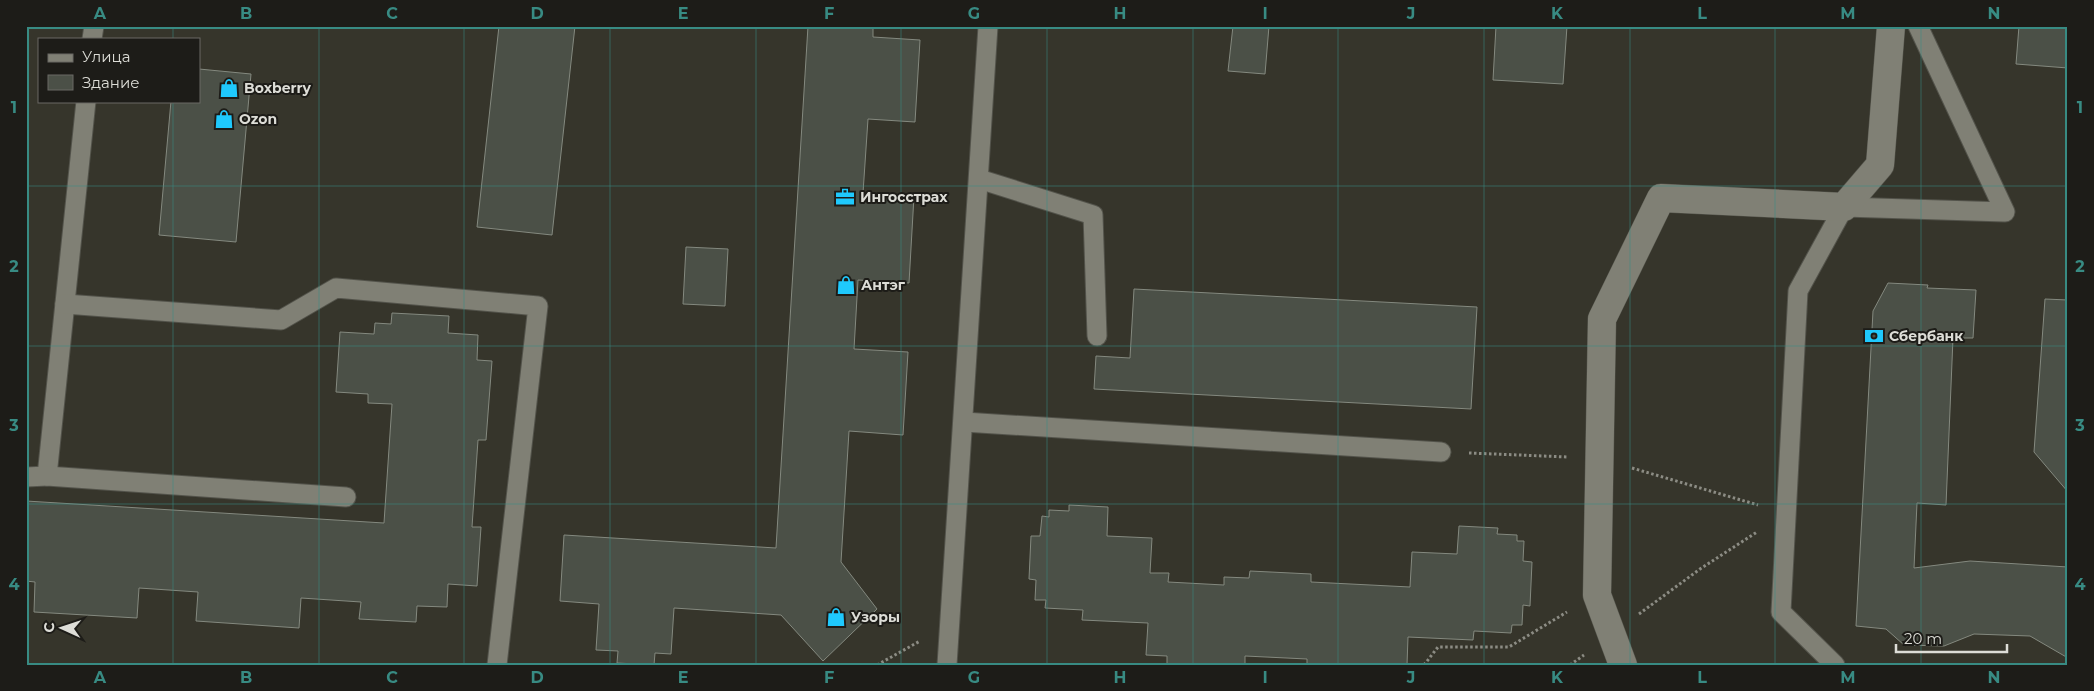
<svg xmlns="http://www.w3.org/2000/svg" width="2094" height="691" font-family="Montserrat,sans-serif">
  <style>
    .building { fill: #4b5047; stroke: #84897f }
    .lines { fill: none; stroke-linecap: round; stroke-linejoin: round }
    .lane-casing { stroke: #53534b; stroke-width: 21 }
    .street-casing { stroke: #53534b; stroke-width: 29 }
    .path { stroke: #8c8c84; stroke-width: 3; stroke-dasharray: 2.5 2.5; stroke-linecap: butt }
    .lane { stroke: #808075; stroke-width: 19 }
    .street { stroke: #808075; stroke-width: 28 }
    .grid { fill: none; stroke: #388b83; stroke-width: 1; stroke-opacity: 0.55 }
    .labels { text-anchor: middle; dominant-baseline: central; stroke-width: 4; stroke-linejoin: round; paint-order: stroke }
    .poi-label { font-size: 14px; font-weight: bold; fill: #ddddd7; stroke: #1d1c18; text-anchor: start }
    .neatline { fill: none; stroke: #388b83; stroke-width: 2 }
    .grid-label { font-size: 16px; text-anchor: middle; font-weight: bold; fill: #388b83 }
  </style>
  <rect width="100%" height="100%" fill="#36352b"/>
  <!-- building -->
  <g class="building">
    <path d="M 499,26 L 575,26 L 552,235 L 477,227 Z"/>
    <path d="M 808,26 L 873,26 L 873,37 L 920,40 L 915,122 L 868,119 L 863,193 L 914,196 L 909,283 L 858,280 L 854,349 L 908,352 L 903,435 L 849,431 L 841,562 L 877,609 L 823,661 L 781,615 L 674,608 L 671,654 L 655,653 L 654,665 L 617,663 L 618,651 L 596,650 L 599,604 L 560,601 L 564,535 L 776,548 Z"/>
    <path d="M 1233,26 L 1269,26 L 1265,74 L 1228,71 Z"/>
    <path d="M 1496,26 L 1567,26 L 1563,84 L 1493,80 Z"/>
    <path d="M 2019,26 L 2068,26 L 2068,68 L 2016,64 Z"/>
    <path d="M 199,69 L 251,74 L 236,242 L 159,235 L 171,101 L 199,101 Z"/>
    <path d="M 686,247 L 728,249 L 725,306 L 683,304 Z"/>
    <path d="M 1888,283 L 1928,285 L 1927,288 L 1976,290 L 1973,338 L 1953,338 L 1946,505 L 1917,503 L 1914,568 L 1970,561 L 2068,567 L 2068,658 L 2030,636 L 1974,634 L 1944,646 L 1904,645 L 1886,629 L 1856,626 L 1873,311 Z"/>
    <path d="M 1134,289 L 1477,307 L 1471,409 L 1094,389 L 1096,356 L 1130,358 Z"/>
    <path d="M 2045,299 L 2068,300 L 2068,492 L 2034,452 Z"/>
    <path d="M 392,313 L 449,316 L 448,333 L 478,335 L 477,360 L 492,361 L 486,440 L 478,440 L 472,527 L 481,527 L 477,586 L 448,584 L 447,607 L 417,606 L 416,622 L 359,619 L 361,602 L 301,598 L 299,628 L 196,621 L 198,592 L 139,588 L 137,618 L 34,612 L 35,582 L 26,581 L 26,501 L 384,523 L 392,404 L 368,403 L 368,394 L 336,392 L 340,332 L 374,334 L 375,323 L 391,324 Z"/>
    <path d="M 1069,505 L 1108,507 L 1107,536 L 1152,538 L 1150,573 L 1169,573 L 1168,582 L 1224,585 L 1224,577 L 1249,578 L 1250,571 L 1311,574 L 1311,582 L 1410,587 L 1412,552 L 1457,554 L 1459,526 L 1498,528 L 1497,534 L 1517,535 L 1517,541 L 1524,541 L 1523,561 L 1532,562 L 1530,606 L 1523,605 L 1522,625 L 1512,625 L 1511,633 L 1474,631 L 1473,640 L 1408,637 L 1407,665 L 1307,665 L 1307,659 L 1245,656 L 1245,665 L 1167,665 L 1167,656 L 1146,655 L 1148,623 L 1082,620 L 1083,610 L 1045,608 L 1046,600 L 1035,600 L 1036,580 L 1029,579 L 1031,536 L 1040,536 L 1042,516 L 1049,517 L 1049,510 L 1069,511 Z"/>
  </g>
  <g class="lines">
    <!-- lane casing -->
    <g class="lane-casing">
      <g id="lane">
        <path d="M 92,39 L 94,26"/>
        <path d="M 86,101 L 47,476 L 346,497"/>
        <path d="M 979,179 L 1093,215 L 1097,336"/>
        <path d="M 65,304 L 281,320 L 336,288 L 538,306 L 497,665"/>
        <path d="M 964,422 L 1441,452"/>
        <path d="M 26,477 L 47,476"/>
        <path d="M 947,665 L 988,26"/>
        <path d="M 1835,665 L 1781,612 L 1798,291 L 1844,207 L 2005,212 L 1918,26"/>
      </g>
    </g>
    <!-- street casing -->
    <g class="street-casing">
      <path id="street" d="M 1623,665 L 1597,595 L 1602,319 L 1661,198 L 1844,207 L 1880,165 L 1891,26"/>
    </g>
    <!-- path -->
    <g class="path">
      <path d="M 1469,453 L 1568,457"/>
      <path d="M 1632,468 L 1758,505"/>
      <path d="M 1639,614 L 1700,569 L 1757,532"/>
      <path d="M 877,665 L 920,641"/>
      <path d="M 1424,665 L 1438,647 L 1509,647 L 1567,612"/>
      <path d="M 1570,665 L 1584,655"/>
    </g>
    <!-- lane -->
    <use href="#lane" class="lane"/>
    <!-- street -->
    <use href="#street" class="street"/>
  </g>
  <!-- grid -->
  <path class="grid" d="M 173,26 L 173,39M 319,26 L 319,665M 464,26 L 464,665M 610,26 L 610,665M 756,26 L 756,665M 901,26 L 901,665M 1047,26 L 1047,665M 1193,26 L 1193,665M 1338,26 L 1338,665M 1484,26 L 1484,665M 1630,26 L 1630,665M 1775,26 L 1775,665M 1921,26 L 1921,665M 173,101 L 173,665M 26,186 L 2068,186M 26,346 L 2068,346M 26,504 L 2068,504"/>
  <!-- icons -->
  <defs>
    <g id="shop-bare" transform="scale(1.5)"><path d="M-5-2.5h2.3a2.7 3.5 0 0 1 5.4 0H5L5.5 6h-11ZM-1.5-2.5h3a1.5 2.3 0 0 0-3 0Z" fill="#1fc9fd" stroke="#1d1c18" stroke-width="2.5" paint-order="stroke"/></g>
    <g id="office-bare" transform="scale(1.5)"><path d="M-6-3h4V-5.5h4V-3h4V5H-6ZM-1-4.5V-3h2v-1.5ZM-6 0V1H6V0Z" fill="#1fc9fd" stroke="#1d1c18" stroke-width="2.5" paint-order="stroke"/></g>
    <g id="bank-bare" transform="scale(1.5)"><path d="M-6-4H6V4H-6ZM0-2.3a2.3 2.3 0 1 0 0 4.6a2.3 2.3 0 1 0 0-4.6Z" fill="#1fc9fd" stroke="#1d1c18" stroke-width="2.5" paint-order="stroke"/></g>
  </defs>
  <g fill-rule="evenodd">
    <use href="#shop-bare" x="229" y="88"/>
    <use href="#shop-bare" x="224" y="119"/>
    <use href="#office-bare" x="845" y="197"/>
    <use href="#shop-bare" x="846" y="285"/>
    <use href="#bank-bare" x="1874" y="336"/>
    <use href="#shop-bare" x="836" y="617"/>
  </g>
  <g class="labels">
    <!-- poi labels -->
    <g class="poi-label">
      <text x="244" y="88">Boxberry</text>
      <text x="239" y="119">Ozon</text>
      <text x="860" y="197">Ингосстрах</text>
      <text x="861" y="285">Антэг</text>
      <text x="1889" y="336">Сбербанк</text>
      <text x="851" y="617">Узоры</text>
    </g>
  </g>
  <!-- border -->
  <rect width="2094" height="691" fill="none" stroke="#1d1c18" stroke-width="55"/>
  <!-- legend -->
  <rect x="38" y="38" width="162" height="65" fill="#1d1c18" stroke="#6a6964"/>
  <rect x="48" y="54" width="25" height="8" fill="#808075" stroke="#6a6964"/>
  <text x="82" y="62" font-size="15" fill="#ddddd7">Улица</text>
  <rect x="48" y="75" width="25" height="15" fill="#4b5047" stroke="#6a6964"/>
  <text x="82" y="88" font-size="15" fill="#ddddd7">Здание</text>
  <!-- north arrow -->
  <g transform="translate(62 628) rotate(273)" stroke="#1d1c18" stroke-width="4" paint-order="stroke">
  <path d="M0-4L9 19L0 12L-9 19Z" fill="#ddddd7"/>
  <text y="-8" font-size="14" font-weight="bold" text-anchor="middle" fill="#ddddd7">С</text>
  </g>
  <!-- scale -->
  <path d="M1896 644v8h111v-8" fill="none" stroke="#ddddd7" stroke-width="2.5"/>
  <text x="1904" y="644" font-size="15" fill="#ddddd7" stroke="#1d1c18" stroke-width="4" paint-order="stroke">20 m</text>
  <rect x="28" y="28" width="2038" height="636" class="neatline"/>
  <g class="grid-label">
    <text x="100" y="19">A</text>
    <text x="246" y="19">B</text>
    <text x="392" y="19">C</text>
    <text x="537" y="19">D</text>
    <text x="683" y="19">E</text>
    <text x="829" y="19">F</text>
    <text x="974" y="19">G</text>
    <text x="1120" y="19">H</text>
    <text x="1265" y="19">I</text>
    <text x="1411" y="19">J</text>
    <text x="1557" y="19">K</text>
    <text x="1702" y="19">L</text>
    <text x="1848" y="19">M</text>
    <text x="1994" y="19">N</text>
    <text x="14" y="113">1</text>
    <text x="2080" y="113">1</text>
    <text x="14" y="272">2</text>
    <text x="2080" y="272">2</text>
    <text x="14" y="431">3</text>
    <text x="2080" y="431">3</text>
    <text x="14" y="590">4</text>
    <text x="2080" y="590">4</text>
    <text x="100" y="683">A</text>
    <text x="246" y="683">B</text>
    <text x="392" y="683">C</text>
    <text x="537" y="683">D</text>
    <text x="683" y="683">E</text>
    <text x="829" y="683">F</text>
    <text x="974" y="683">G</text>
    <text x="1120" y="683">H</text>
    <text x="1265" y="683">I</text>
    <text x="1411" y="683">J</text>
    <text x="1557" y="683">K</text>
    <text x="1702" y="683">L</text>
    <text x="1848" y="683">M</text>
    <text x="1994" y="683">N</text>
  </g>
</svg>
